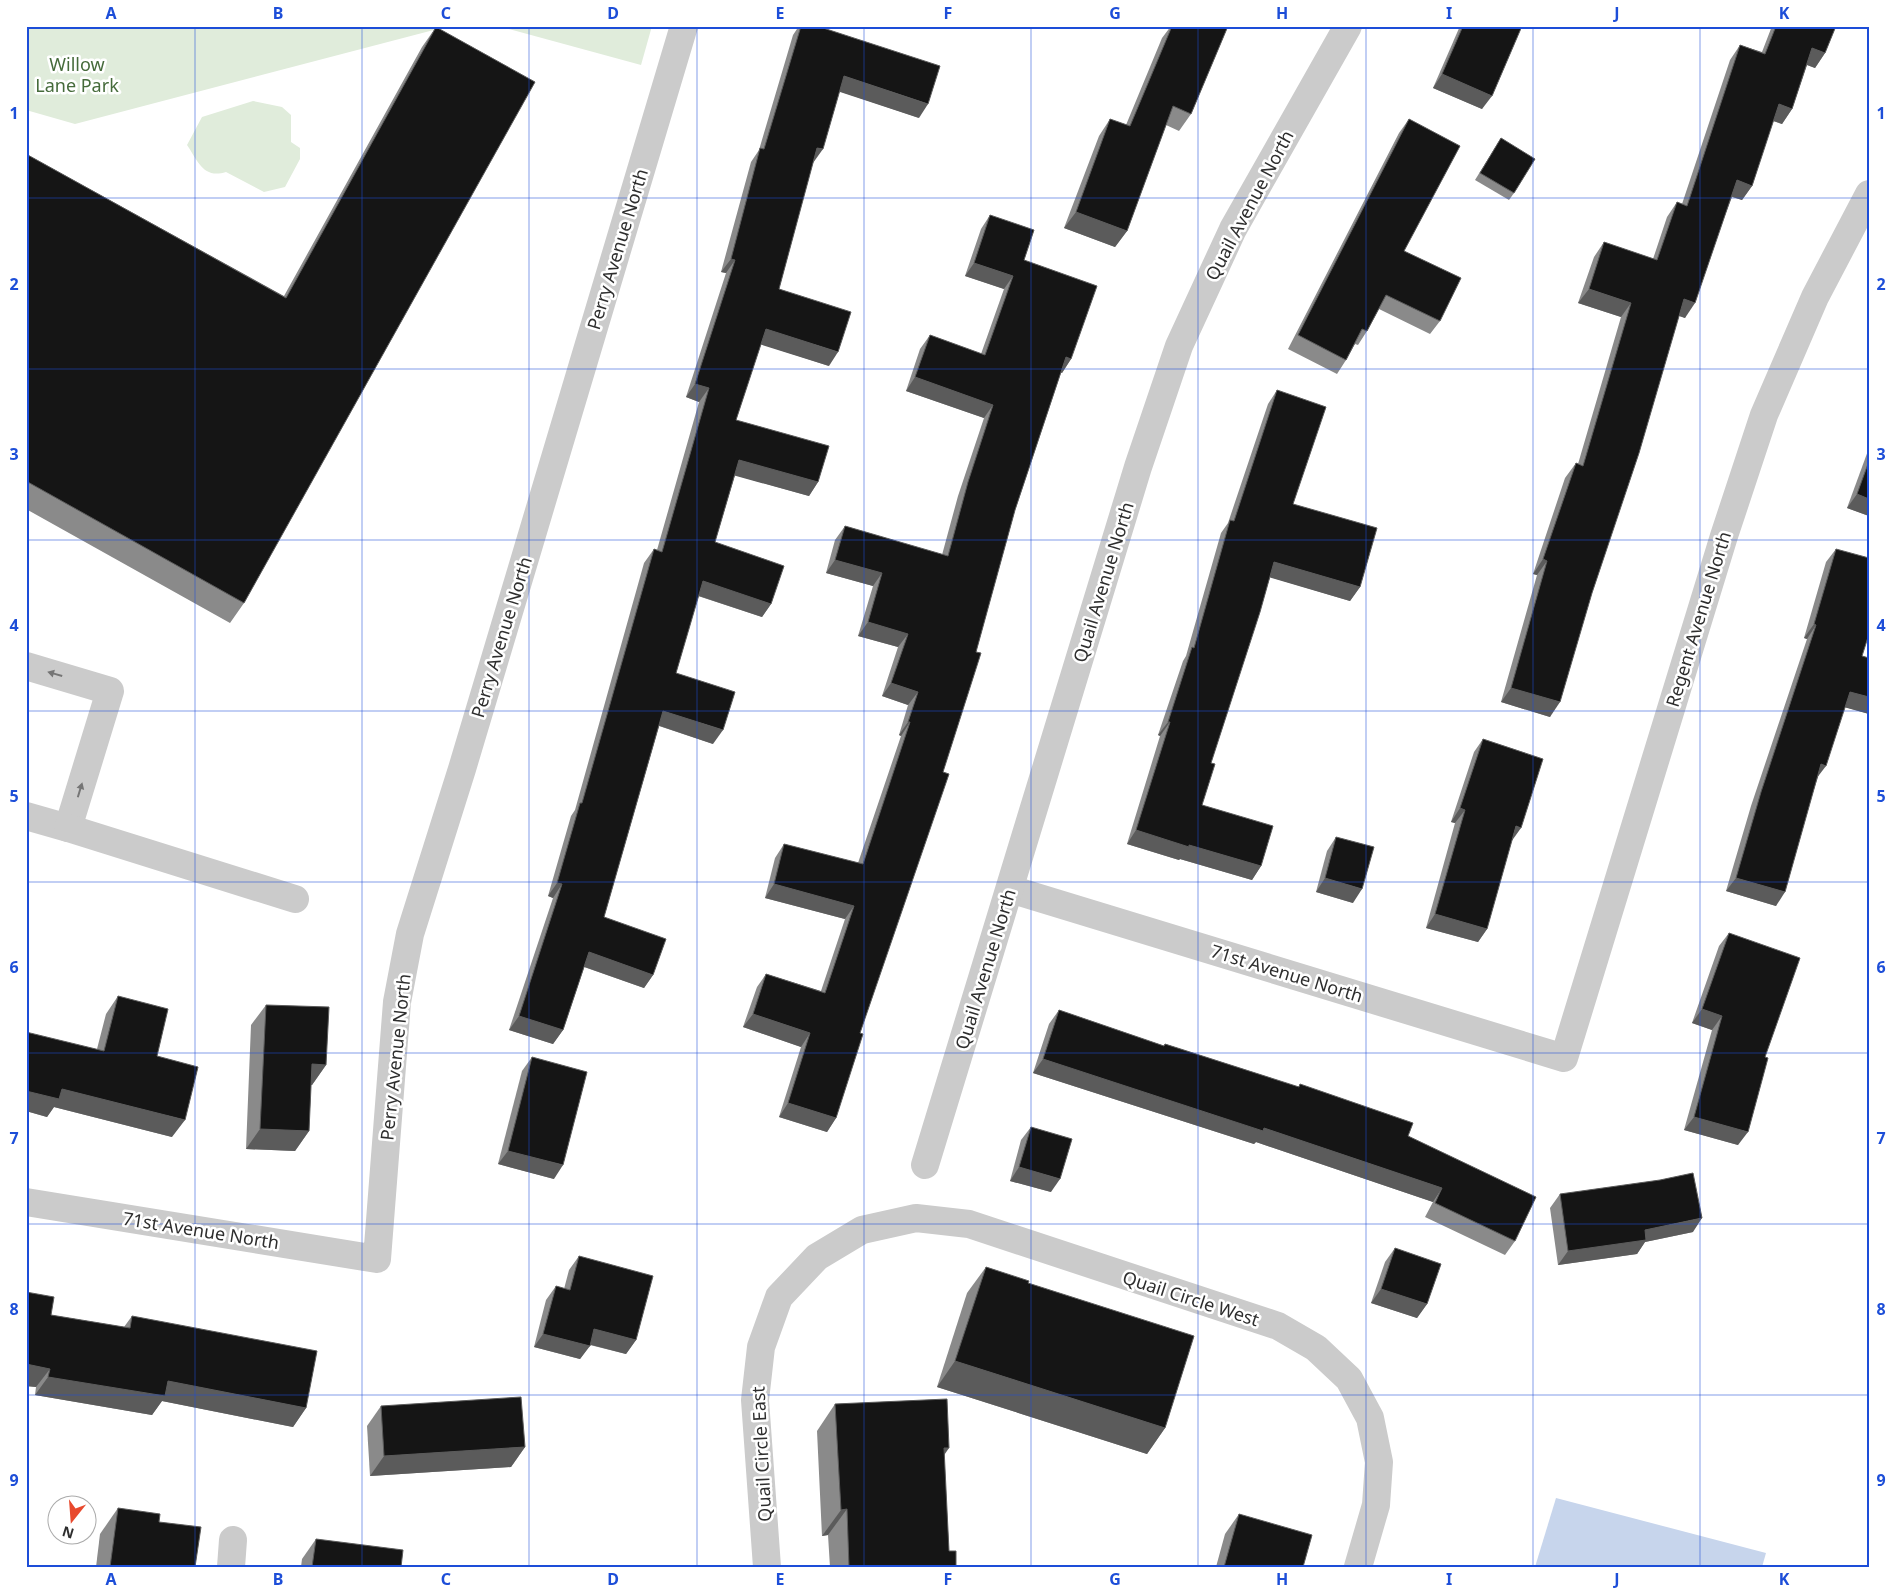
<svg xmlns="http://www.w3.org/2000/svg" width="1895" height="1593" font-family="'Noto Sans',sans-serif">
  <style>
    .green { fill: #e0ecdb }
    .water { fill: #c7d5ec }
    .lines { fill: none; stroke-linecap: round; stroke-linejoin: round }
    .minor { stroke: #cbcbcb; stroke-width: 28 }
    .wall { fill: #8a8a8a }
    .shaded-wall { fill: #5b5b5b }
    .building { fill: #151515; stroke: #5b5b5b }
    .oneway { fill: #757575 }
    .grid { fill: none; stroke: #1d4ed8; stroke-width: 1; stroke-opacity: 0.55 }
    .labels { text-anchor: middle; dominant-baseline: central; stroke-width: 5; stroke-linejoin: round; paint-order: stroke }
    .park-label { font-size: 18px; fill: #466b3b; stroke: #fff }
    .street-label { font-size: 18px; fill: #2e2e2e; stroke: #fff }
    .neatline { fill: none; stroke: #1d4ed8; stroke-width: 2 }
    .grid-label { font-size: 16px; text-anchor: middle; font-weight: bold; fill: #1d4ed8 }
  </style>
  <rect width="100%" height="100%" fill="#fff"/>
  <!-- green -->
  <g class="green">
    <path d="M 26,26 L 449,26 L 75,124 L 26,110 Z"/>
    <path d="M 498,26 L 652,26 L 641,65 Z"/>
    <path d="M 253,101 L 282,107 L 291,115 L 291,142 L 300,148 L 300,159 L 285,187 L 264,192 L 226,172 C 203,179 198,161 187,145 L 202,117 Z"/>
  </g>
  <!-- water -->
  <path class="water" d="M 1556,1498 L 1766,1553 L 1762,1567 L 1535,1567 Z"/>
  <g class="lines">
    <!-- minor -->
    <g class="minor">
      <path d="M 26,666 L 110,691 L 68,828 L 26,816"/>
      <path d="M 68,828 L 295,899"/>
      <path d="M 1010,889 L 1564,1058 L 1724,536 L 1764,415 L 1815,297 L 1869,194"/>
      <path d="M 925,1165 L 1138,467 L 1179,346 L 1233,229 L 1348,26"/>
      <path d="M 26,1202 L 377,1259 L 397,1002 L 410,934 L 462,769 L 684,26"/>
      <path d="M 231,1567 L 233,1540"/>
      <path d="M 767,1567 L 755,1400 L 761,1347 L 779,1297 L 817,1257 L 862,1230 L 916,1218 L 969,1224 L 1278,1326 L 1316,1348 L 1349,1379 L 1370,1418 L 1379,1462 L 1376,1505 L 1358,1567"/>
    </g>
  </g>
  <!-- wall -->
  <g class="wall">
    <path d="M 799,26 L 817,26 L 919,118 L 839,91 L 813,162 L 779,289 L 829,366 L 761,344 L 736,420 L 818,482 L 809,496 L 735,475 L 715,542 L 771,604 L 762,617 L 698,596 L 676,673 L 713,744 L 659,726 L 604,917 L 653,975 L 644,988 L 584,967 L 563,1030 L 553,1044 L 509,1030 L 553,898 L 548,896 L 571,816 L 575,810 L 644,563 L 654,549 L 657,550 L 699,402 L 686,397 L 726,273 L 721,272 L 751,162 L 759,150 L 793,35 Z"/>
    <path d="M 1171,26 L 1228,26 L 1191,114 L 1179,131 L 1166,125 L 1127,231 L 1115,247 L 1064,228 L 1099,136 L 1110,119 L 1126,125 L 1162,38 Z"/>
    <path d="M 1460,26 L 1522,26 L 1482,109 L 1433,88 Z"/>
    <path d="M 1772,26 L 1836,26 L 1825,53 L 1815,68 L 1807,65 L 1792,109 L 1782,124 L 1773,121 L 1752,186 L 1742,200 L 1732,197 L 1685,318 L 1679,316 L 1550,717 L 1501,702 L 1537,575 L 1533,574 L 1565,478 L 1576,463 L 1578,464 L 1621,317 L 1578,303 L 1594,257 L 1604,242 L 1653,259 L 1667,217 L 1677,202 L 1682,204 L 1730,60 L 1740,45 L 1762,52 Z"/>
    <path d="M 436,27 L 244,603 L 230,623 L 26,509 L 26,154 L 284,296 L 422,47 Z"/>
    <path d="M 1409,119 L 1404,251 L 1440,321 L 1430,334 L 1379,309 L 1367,331 L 1358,345 L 1355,344 L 1346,360 L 1337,374 L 1288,349 L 1399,133 Z"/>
    <path d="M 1501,138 L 1514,193 L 1509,200 L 1475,180 Z"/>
    <path d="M 990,215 L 1024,260 L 1071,359 L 1062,373 L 1061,372 L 1015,510 L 943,772 L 860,1033 L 836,1118 L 827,1132 L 779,1117 L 801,1047 L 743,1027 L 757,987 L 766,974 L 821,991 L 845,919 L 765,898 L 775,858 L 784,844 L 858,863 L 901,736 L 899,735 L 908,705 L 882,696 L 898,647 L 858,636 L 873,586 L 826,573 L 835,540 L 845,526 L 942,555 L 958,496 L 984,418 L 906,391 L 920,349 L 930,335 L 981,354 L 1004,289 L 965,276 L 981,229 Z"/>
    <path d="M 1277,390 L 1293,504 L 1360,587 L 1350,601 L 1270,577 L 1211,763 L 1202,805 L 1261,866 L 1252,880 L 1180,859 L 1179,860 L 1127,844 L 1160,736 L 1158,735 L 1183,661 L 1186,656 L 1221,533 L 1228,523 L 1268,404 Z"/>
    <path d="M 1869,448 L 1869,516 L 1847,508 Z"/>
    <path d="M 1836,549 L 1862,656 L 1869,658 L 1869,714 L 1845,707 L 1818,777 L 1776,906 L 1726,891 L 1751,806 L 1807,639 L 1804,638 L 1826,562 Z"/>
    <path d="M 1483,739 L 1487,929 L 1478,942 L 1426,928 L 1455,823 L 1451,822 L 1474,752 Z"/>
    <path d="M 1336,837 L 1353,903 L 1316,892 L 1327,851 Z"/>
    <path d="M 1729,933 L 1765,1057 L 1738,1145 L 1684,1130 L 1712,1030 L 1692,1023 L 1719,946 Z"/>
    <path d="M 118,996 L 157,1056 L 172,1137 L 54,1107 L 47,1117 L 26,1111 L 97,1049 L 106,1014 Z"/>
    <path d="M 266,1005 L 326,1065 L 312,1085 L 311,1085 L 309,1131 L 295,1151 L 246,1149 L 251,1025 Z"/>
    <path d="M 1059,1010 L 1164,1046 L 1165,1044 L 1298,1087 L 1300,1084 L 1408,1136 L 1515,1241 L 1505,1255 L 1425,1217 L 1433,1202 L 1256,1142 L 1254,1144 L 1033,1073 L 1049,1024 Z"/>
    <path d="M 532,1057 L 554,1179 L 498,1164 L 522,1071 Z"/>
    <path d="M 1031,1127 L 1051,1192 L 1010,1181 L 1021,1140 Z"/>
    <path d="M 1560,1194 L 1693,1232 L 1645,1242 L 1637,1254 L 1558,1265 L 1550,1208 Z"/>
    <path d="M 1395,1248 L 1427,1304 L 1417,1318 L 1371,1303 L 1385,1262 Z"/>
    <path d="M 579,1256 L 636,1340 L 626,1354 L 590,1345 L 580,1359 L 534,1347 L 546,1300 L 556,1286 L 564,1289 L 569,1270 Z"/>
    <path d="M 986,1267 L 1028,1283 L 1165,1428 L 1147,1454 L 937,1387 L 967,1293 Z"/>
    <path d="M 26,1292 L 51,1315 L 124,1327 L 132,1316 L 306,1408 L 293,1427 L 162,1401 L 152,1415 L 35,1395 L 36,1387 L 26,1386 Z"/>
    <path d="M 835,1404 L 944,1455 L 949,1551 L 956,1567 L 830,1567 L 828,1535 L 822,1536 L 817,1431 Z"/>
    <path d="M 381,1406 L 525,1447 L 511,1467 L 370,1476 L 367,1426 Z"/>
    <path d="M 118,1508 L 159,1522 L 195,1567 L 96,1567 L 100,1534 Z"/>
    <path d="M 1239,1514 L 1303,1567 L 1216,1567 L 1225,1534 Z"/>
    <path d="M 316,1539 L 401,1567 L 301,1567 L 302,1559 Z"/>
  </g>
  <!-- shaded-wall -->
  <g class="shaded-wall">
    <path d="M 1812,48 L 1825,53 L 1815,68 L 1802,63 Z"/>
    <path d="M 1442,74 L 1492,96 L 1482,109 L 1433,88 Z"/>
    <path d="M 844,76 L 928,104 L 919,118 L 834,90 Z"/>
    <path d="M 1779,104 L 1792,109 L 1782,124 L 1768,119 Z"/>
    <path d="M 817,148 L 823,149 L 813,163 Z"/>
    <path d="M 1737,180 L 1752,186 L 1742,200 L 1727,195 Z"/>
    <path d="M 1076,212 L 1127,231 L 1115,247 L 1064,228 Z"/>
    <path d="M 731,259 L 735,260 L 726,273 L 721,272 Z"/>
    <path d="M 974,263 L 1013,276 L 1004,289 L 965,276 Z"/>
    <path d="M 1589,289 L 1631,303 L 1621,317 L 1578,303 Z"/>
    <path d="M 1684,299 L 1695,303 L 1685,318 L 1674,314 Z"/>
    <path d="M 766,329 L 838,352 L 829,366 L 756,343 Z"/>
    <path d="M 1066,357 L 1071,359 L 1062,373 L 1057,371 Z"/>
    <path d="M 915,377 L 993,405 L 984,418 L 906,391 Z"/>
    <path d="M 695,384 L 709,388 L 699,402 L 686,397 Z"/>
    <path d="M 739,460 L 818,482 L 809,496 L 729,474 Z"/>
    <path d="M 1857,494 L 1869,499 L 1869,516 L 1847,508 Z"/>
    <path d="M 1543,559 L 1547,561 L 1537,575 L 1533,574 Z"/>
    <path d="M 835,560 L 882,573 L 873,586 L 826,573 Z"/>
    <path d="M 1274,562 L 1360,587 L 1350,601 L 1265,576 Z"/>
    <path d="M 703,581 L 771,604 L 762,617 L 693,594 Z"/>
    <path d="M 868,622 L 908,634 L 898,647 L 858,636 Z"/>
    <path d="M 1814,624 L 1816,625 L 1807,639 L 1804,638 Z"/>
    <path d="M 891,683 L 918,692 L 908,705 L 882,696 Z"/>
    <path d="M 1511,688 L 1560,702 L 1550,717 L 1501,702 Z"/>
    <path d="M 1850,692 L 1869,697 L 1869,714 L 1840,706 Z"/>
    <path d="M 663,711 L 723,730 L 713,744 L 654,724 Z"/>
    <path d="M 908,722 L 910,722 L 901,736 L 899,735 Z"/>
    <path d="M 1168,722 L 1170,722 L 1160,736 L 1158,735 Z"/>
    <path d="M 1821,764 L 1826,766 L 1816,779 Z"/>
    <path d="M 1460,808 L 1465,810 L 1455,823 L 1451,822 Z"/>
    <path d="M 1516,826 L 1521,828 L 1511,842 Z"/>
    <path d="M 1136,830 L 1189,845 L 1261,866 L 1252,880 L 1180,859 L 1179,860 L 1127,844 Z"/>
    <path d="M 1325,878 L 1362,889 L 1353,903 L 1316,892 Z"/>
    <path d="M 1736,878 L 1785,892 L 1776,906 L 1726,891 Z"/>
    <path d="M 557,883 L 562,884 L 553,898 L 548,896 Z"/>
    <path d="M 774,884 L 854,906 L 845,919 L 765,898 Z"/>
    <path d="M 1435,914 L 1487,929 L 1478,942 L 1426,928 Z"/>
    <path d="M 589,952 L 653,975 L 644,988 L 579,965 Z"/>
    <path d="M 1702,1009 L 1722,1016 L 1712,1030 L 1692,1023 Z"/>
    <path d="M 753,1014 L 810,1033 L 801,1047 L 743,1027 Z"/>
    <path d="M 519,1016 L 563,1030 L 553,1044 L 509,1030 Z"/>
    <path d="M 1043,1059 L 1264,1128 L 1442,1188 L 1433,1202 L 1256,1142 L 1254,1144 L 1033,1073 Z"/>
    <path d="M 312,1064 L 326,1065 L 312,1085 L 298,1084 Z"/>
    <path d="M 62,1089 L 185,1120 L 172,1137 L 54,1107 L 47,1117 L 26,1111 L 26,1091 Z"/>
    <path d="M 788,1103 L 836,1118 L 827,1132 L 779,1117 Z"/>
    <path d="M 1694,1117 L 1748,1132 L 1738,1145 L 1684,1130 Z"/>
    <path d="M 260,1129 L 309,1131 L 295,1151 L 246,1149 Z"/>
    <path d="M 508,1151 L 563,1165 L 554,1179 L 498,1164 Z"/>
    <path d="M 1019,1167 L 1060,1179 L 1051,1192 L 1010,1181 Z"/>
    <path d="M 1702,1218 L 1693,1232 L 1645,1242 L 1637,1254 L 1558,1265 L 1568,1251 L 1645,1230 Z"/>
    <path d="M 1381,1289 L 1427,1304 L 1417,1318 L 1371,1303 Z"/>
    <path d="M 594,1329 L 636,1340 L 626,1354 L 584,1343 Z"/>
    <path d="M 543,1334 L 590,1346 L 580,1359 L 534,1347 Z"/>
    <path d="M 955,1361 L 1165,1428 L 1147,1454 L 937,1387 Z"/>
    <path d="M 26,1364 L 50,1369 L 36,1387 L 26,1386 Z"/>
    <path d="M 48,1377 L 168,1381 L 306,1408 L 293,1427 L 162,1401 L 152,1415 L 35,1395 Z"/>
    <path d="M 525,1447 L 511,1467 L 370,1476 L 384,1456 Z"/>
    <path d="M 944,1448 L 949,1448 L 931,1474 Z"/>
    <path d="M 847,1509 L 828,1535 L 822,1536 L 841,1510 Z"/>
  </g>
  <!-- building -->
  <g class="building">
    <path d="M 801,26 L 817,26 L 940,66 L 928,104 L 844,76 L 823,149 L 817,148 L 779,289 L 851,312 L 838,352 L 766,329 L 736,420 L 829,446 L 818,482 L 739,460 L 715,542 L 784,566 L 771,604 L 703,581 L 676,673 L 735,692 L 723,730 L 663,711 L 604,917 L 666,939 L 653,975 L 589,952 L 563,1030 L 519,1016 L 562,884 L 557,883 L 580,803 L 582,803 L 654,549 L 662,552 L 709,388 L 695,384 L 735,260 L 731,259 L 760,148 L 764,149 Z"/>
    <path d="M 1172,26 L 1228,26 L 1191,114 L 1173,106 L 1127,231 L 1076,212 L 1110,119 L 1130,126 Z"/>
    <path d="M 1463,26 L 1522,26 L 1492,96 L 1442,74 Z"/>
    <path d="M 1776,26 L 1836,26 L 1825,53 L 1812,48 L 1792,109 L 1779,104 L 1752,186 L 1737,180 L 1695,303 L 1684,299 L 1639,453 L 1592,593 L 1560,702 L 1511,688 L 1547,561 L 1543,559 L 1576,463 L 1583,466 L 1631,303 L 1589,289 L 1604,242 L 1657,260 L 1677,202 L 1687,206 L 1740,45 L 1765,54 Z"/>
    <path d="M 436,27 L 535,82 L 244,603 L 26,481 L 26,154 L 286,298 Z"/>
    <path d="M 1409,119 L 1460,146 L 1404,251 L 1461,278 L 1440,321 L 1386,295 L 1367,331 L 1362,329 L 1346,360 L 1298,335 Z"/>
    <path d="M 1501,138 L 1535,159 L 1514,193 L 1480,173 Z"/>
    <path d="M 990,215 L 1034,230 L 1024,260 L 1097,286 L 1071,359 L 1066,357 L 1015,510 L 976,652 L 981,653 L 943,772 L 949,774 L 860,1033 L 863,1034 L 836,1118 L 788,1103 L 810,1033 L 753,1014 L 766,974 L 825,993 L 854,906 L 774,884 L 784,844 L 863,864 L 910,722 L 908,722 L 918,692 L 891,683 L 908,634 L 868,622 L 882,573 L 835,560 L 845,526 L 948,556 L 968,482 L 993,405 L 915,377 L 930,335 L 985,355 L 1013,276 L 974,263 Z"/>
    <path d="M 1277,390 L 1326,407 L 1293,504 L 1377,528 L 1360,587 L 1274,562 L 1260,612 L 1211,763 L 1215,764 L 1202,805 L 1273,826 L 1261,866 L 1189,845 L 1189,847 L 1136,830 L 1170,722 L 1168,722 L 1192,647 L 1194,648 L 1230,520 L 1234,521 Z"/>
    <path d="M 1869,461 L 1869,499 L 1857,494 Z"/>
    <path d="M 1836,549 L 1869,558 L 1869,634 L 1862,656 L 1869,658 L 1869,697 L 1850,692 L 1826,766 L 1821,764 L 1785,892 L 1736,878 L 1761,792 L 1816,625 L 1814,624 Z"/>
    <path d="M 1483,739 L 1543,759 L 1521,828 L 1516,826 L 1487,929 L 1435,914 L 1465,810 L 1460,808 Z"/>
    <path d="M 1336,837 L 1374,847 L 1362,889 L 1325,878 Z"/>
    <path d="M 1729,933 L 1800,958 L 1765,1057 L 1768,1058 L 1748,1132 L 1694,1117 L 1722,1016 L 1702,1009 Z"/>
    <path d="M 118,996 L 168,1009 L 157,1056 L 198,1067 L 185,1120 L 62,1089 L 59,1099 L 26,1091 L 26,1032 L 104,1051 Z"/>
    <path d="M 266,1005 L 329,1007 L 326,1065 L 312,1064 L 309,1131 L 260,1129 Z"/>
    <path d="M 1059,1010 L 1164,1046 L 1165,1044 L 1299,1087 L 1300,1084 L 1413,1123 L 1408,1136 L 1536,1197 L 1515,1241 L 1435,1203 L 1442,1188 L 1264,1128 L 1263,1131 L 1043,1059 Z"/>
    <path d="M 532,1057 L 587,1072 L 563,1165 L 508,1151 Z"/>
    <path d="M 1031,1127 L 1072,1139 L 1060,1179 L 1019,1167 Z"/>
    <path d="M 1693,1173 L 1702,1218 L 1645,1230 L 1646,1240 L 1568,1251 L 1560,1194 L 1660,1180 Z"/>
    <path d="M 1395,1248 L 1441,1264 L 1427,1304 L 1381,1289 Z"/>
    <path d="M 579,1256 L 653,1276 L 636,1340 L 594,1329 L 590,1346 L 543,1334 L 556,1286 L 570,1290 Z"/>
    <path d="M 986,1267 L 1029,1281 L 1028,1283 L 1194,1336 L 1165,1428 L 955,1361 Z"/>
    <path d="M 26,1292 L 54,1297 L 51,1315 L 130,1328 L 132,1316 L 317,1351 L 306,1408 L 168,1381 L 165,1396 L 48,1377 L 50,1369 L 26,1364 Z"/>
    <path d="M 521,1397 L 525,1447 L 384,1456 L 381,1406 Z"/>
    <path d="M 947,1399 L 949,1448 L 944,1448 L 949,1551 L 956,1551 L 956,1567 L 849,1567 L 847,1509 L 841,1510 L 835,1404 Z"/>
    <path d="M 118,1508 L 160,1514 L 159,1522 L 201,1527 L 195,1567 L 110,1567 Z"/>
    <path d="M 1239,1514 L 1312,1535 L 1303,1567 L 1224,1567 Z"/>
    <path d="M 316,1539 L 403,1550 L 401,1567 L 312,1567 Z"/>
  </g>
  <!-- one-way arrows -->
  <defs><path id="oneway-solid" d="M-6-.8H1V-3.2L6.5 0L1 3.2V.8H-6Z" transform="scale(1.25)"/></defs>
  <g class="oneway">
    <use href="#oneway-solid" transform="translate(55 674) rotate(-164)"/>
    <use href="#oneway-solid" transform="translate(80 790) rotate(-73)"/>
  </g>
  <!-- grid -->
  <path class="grid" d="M 195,26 L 195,1567M 362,26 L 362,1567M 529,26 L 529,1567M 697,26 L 697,1567M 864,26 L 864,1567M 1031,26 L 1031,1567M 1198,26 L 1198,1567M 1366,26 L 1366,1567M 1533,26 L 1533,1567M 1700,26 L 1700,1567M 26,198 L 1869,198M 26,369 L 1869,369M 26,540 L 1869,540M 26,711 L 1869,711M 26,882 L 1869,882M 26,1053 L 1869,1053M 26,1224 L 1869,1224M 26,1395 L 1869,1395"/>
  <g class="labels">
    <!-- park labels -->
    <g class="park-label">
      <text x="77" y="64">Willow<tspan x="77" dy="21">Lane Park</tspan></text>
    </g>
    <!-- street labels -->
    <g class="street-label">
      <text transform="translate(1249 205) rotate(-62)">Quail Avenue North</text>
      <text transform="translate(617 249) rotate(-73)">Perry Avenue North</text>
      <text transform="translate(1103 582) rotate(-73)">Quail Avenue North</text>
      <text transform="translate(1698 619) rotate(-73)">Regent Avenue North</text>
      <text transform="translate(501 637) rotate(-73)">Perry Avenue North</text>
      <text transform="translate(985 969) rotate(-73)">Quail Avenue North</text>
      <text transform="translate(1287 973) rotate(17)">71st Avenue North</text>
      <text transform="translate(395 1057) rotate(-84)">Perry Avenue North</text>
      <text transform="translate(201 1230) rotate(9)">71st Avenue North</text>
      <text transform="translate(1191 1298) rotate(18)">Quail Circle West</text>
      <text transform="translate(761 1454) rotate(-93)">Quail Circle East</text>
    </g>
  </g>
  <!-- border -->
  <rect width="1895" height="1593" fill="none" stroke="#ffffff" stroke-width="55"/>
  <!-- north arrow -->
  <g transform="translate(72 1520) rotate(197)"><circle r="24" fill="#ffffff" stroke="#ababab"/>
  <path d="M0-4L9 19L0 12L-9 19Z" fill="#e8492d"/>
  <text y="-8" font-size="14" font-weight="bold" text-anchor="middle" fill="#2e2e2e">N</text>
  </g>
  <rect x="28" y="28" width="1840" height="1538" class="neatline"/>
  <g class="grid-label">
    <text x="111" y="19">A</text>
    <text x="278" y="19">B</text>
    <text x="446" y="19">C</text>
    <text x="613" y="19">D</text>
    <text x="780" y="19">E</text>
    <text x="948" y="19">F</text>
    <text x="1115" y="19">G</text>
    <text x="1282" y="19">H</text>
    <text x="1449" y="19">I</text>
    <text x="1617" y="19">J</text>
    <text x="1784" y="19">K</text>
    <text x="14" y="119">1</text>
    <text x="1881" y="119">1</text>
    <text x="14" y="290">2</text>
    <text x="1881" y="290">2</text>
    <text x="14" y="460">3</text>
    <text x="1881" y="460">3</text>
    <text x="14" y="631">4</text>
    <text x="1881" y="631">4</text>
    <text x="14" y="802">5</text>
    <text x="1881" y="802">5</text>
    <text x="14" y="973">6</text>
    <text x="1881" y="973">6</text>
    <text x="14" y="1144">7</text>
    <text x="1881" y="1144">7</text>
    <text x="14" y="1315">8</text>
    <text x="1881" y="1315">8</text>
    <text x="14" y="1486">9</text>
    <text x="1881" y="1486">9</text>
    <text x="111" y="1585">A</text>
    <text x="278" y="1585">B</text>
    <text x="446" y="1585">C</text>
    <text x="613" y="1585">D</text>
    <text x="780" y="1585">E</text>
    <text x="948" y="1585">F</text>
    <text x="1115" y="1585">G</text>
    <text x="1282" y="1585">H</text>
    <text x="1449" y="1585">I</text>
    <text x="1617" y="1585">J</text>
    <text x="1784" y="1585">K</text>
  </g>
</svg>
